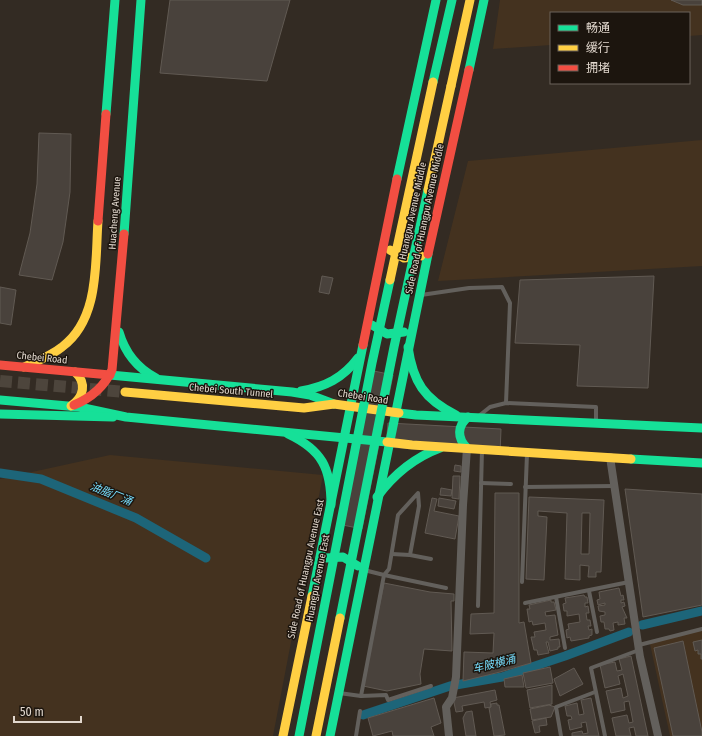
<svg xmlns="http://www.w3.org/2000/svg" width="702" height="736" font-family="'Fira Sans Condensed','Noto Sans SC',sans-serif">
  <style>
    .built { fill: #44321f }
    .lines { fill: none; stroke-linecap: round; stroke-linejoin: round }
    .canal { stroke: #1d6579; stroke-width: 9 }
    .building { fill: #49423c; stroke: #615a53; fill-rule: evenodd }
    .primary-tunnel { stroke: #4d453c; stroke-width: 12; stroke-dasharray: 12 6; stroke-linecap: butt }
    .lane { stroke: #63605c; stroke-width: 4 }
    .street { stroke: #63605c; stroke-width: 8 }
    .fast { stroke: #16e098; stroke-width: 9 }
    .slow { stroke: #ffcf43; stroke-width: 9 }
    .jam { stroke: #f24e42; stroke-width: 9 }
    .fast-bridge { stroke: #16e098; stroke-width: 9 }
    .slow-bridge { stroke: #ffcf43; stroke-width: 9 }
    .labels { text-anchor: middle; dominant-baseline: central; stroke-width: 3; stroke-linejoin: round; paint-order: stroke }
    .street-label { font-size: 10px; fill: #e1d7cd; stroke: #1c150e }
    .water-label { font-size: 11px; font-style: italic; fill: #77ddfd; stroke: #1c150e }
  </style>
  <rect width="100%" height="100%" fill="#332b23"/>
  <!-- built -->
  <g class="built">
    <path d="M 500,0 L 702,0 L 702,35 L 689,36 L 689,13 L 551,13 L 551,45 L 493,49 Z"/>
    <path d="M 702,140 L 702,266 L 438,281 L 468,161 Z"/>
    <path d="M 110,455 L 323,475 L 273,736 L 0,736 L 0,479 Z"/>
    <path d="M 702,627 L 702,736 L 670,736 L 650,644 Z"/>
  </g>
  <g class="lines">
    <!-- canal -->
    <g class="canal">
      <path d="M 0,473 L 41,479 L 136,518 L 206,558"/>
      <path d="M 642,625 L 702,611"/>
      <path d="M 363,715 L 450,686 L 502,677 L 565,656 L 629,632"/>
    </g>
  </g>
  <!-- building -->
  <g class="building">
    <path d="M 170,0 L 290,0 L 267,81 L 160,73 Z"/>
    <path d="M 671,0 L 702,0 L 702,5 L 683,5 Z"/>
    <path d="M 39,133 L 71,134 L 70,192 L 63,242 L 52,280 L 19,275 L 30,233 L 37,184 Z"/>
    <path d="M 322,276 L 333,278 L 329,294 L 319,292 Z"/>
    <path d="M 654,276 L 648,388 L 577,386 L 580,345 L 515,343 L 520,280 Z"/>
    <path d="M 0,287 L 16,290 L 11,325 L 0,323 Z"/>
    <path d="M 369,370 L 393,375 L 362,529 L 338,524 Z"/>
    <path d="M 388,423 L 501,429 L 500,454 L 386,447 Z"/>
    <path d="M 455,465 L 461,466 L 461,472 L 454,471 Z"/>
    <path d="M 453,476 L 460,476 L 459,499 L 452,498 Z"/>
    <path d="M 441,488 L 452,490 L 451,496 L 440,495 Z"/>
    <path d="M 625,489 L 702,494 L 702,605 L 643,617 Z"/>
    <path d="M 495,493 L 519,493 L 519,623 L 524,622 L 531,663 L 500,672 L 463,681 L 464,652 L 493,653 L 494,633 L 470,634 L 471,614 L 494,613 Z"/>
    <path d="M 529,497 L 604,500 L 601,572 L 596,572 L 596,577 L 588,577 L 589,566 L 580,565 L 580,580 L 565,579 L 567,513 L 538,511 L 538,516 L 547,517 L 544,580 L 526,579 ZM 582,513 L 590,513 L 589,554 L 581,554 Z"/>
    <path d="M 432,498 L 437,499 L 434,511 L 459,516 L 455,539 L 425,533 Z"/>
    <path d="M 439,498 L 456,501 L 454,509 L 438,506 Z"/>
    <path d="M 384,583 L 430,592 L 454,594 L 454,601 L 451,601 L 452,651 L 424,649 L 420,674 L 421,684 L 387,691 L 363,686 Z"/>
    <path d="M 619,588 L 621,596 L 623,595 L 624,600 L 621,600 L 621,603 L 624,602 L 625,606 L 622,607 L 627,618 L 624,618 L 625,624 L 618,625 L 618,622 L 613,623 L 614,630 L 610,631 L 609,629 L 605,629 L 604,622 L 601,622 L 600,616 L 605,615 L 605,612 L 599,611 L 598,606 L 605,605 L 605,603 L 598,605 L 597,600 L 600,599 L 599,592 Z"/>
    <path d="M 584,595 L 585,597 L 587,597 L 588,603 L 585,603 L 585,607 L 588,606 L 589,613 L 586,613 L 587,620 L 590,620 L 591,626 L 588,626 L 589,630 L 592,629 L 592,635 L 589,636 L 589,638 L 571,641 L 570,637 L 567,638 L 566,630 L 569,629 L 568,624 L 580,622 L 579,614 L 567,616 L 567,611 L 564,611 L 563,604 L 566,603 L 565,598 Z"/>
    <path d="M 551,600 L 551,602 L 554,602 L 556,610 L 545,612 L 546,616 L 555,615 L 558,635 L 550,637 L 550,640 L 559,639 L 560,647 L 558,647 L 558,649 L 550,651 L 548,642 L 546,642 L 549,653 L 538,655 L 537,650 L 534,650 L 531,637 L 535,637 L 534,632 L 546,630 L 545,623 L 533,625 L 532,621 L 529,622 L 527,609 L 530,609 L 529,605 Z"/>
    <path d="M 702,640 L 702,659 L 701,659 L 701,654 L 698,654 L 698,650 L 695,651 L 693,642 Z"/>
    <path d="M 683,641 L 702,732 L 702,736 L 673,736 L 654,648 Z"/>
    <path d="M 631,656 L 648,736 L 636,736 L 634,727 L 629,728 L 631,736 L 616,736 L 612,718 L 627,715 L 629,723 L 633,722 L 629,701 L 624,702 L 625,710 L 611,713 L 606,691 L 621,688 L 623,698 L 628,696 L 623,674 L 618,676 L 620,684 L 605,688 L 600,665 L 615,662 L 617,671 L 622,670 L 619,659 Z"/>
    <path d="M 550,667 L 553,683 L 526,688 L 523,673 Z"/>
    <path d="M 574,668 L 583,684 L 560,696 L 554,679 Z"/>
    <path d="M 522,675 L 524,687 L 505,687 L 504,679 Z"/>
    <path d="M 552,685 L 552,704 L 530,708 L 527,690 Z"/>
    <path d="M 495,690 L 497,700 L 490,702 L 491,707 L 485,708 L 484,702 L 462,706 L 463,711 L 456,712 L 453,698 Z"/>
    <path d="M 434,698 L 441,723 L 431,727 L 434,736 L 393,736 L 392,731 L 373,736 L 368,718 Z"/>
    <path d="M 591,698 L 599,736 L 572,736 L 572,733 L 582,731 L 583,734 L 588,733 L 586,722 L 581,723 L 582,727 L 570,730 L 568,720 L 572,719 L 571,716 L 567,716 L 565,706 L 577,703 L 579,715 L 584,714 L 581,700 Z"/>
    <path d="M 497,703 L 497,705 L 499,705 L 505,735 L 494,736 L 489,708 L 491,707 L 491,704 Z"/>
    <path d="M 549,705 L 555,707 L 551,717 L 532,720 L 530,709 Z"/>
    <path d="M 472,711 L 476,736 L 466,736 L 463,718 L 466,712 Z"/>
    <path d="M 546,718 L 547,725 L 539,726 L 540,732 L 535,733 L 532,721 Z"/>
  </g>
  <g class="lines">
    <!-- primary-tunnel -->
    <path class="primary-tunnel" d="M 0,381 L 125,392"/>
    <!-- lane -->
    <g class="lane">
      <path d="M 421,295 L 469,288 L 502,287 L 510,303 L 506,403"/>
      <path d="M 480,415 L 490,407 L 506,403 L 596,407 L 596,421"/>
      <path d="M 481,483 L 511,484"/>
      <path d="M 525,487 L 614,486"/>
      <path d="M 392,554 L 410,555"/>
      <path d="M 431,559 L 410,555 L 419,506 L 418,493 L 398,515 L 389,569 L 384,575 L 446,588"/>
      <path d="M 522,582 L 527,454"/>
      <path d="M 589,591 L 597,632"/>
      <path d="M 556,597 L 565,648"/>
      <path d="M 525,603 L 629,582"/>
      <path d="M 478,606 L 482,450"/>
      <path d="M 639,645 L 702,629"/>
      <path d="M 339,693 L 361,696 L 384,575 L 364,570"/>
      <path d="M 361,696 L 386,695 L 388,700 L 431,686"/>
      <path d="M 356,736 L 360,711"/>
      <path d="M 561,736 L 556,707 L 595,692"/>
      <path d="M 605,736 L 591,668 L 639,650"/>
    </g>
    <!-- street -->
    <g class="street">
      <path d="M 610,457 L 640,657 L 658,736"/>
      <path d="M 449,736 L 446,707 L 452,698 L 456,677 L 463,505 L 467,448"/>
    </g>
    <!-- fast -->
    <g class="fast">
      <path d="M 469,70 L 484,0"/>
      <path d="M 433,82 L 452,0"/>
      <path d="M 106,114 L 115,0"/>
      <path d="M 397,179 L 436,0"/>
      <path d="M 124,234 L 141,0"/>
      <path d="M 372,325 L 387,334 L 404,332"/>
      <path d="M 119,332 C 125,353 137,368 156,378"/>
      <path d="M 408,347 C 413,382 424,399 456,415"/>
      <path d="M 110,375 L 292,392 L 310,395 L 334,404"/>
      <path d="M 301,391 C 325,387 343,378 358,358"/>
      <path d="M 0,400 L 79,407 L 126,417 L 387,442"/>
      <path d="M 399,413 L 416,415 L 702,428"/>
      <path d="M 0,414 L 113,417"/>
      <path d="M 288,434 C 322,450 331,468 331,505"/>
      <path d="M 467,448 C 457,438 457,426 468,417"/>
      <path d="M 631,459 L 702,463"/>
      <path d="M 377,497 C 394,474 413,458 440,448"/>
      <path d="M 326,558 L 343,557 L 358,566"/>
      <path d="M 312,596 L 363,345"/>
      <path d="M 330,736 L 428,254"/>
    </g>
    <!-- slow -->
    <g class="slow">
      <path d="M 451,86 L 470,0"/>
      <path d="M 390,250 L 404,258 L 421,256"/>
      <path d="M 24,367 C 37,361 51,356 62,347 C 100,319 95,262 98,221"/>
      <path d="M 125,392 L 304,408 L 334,404 L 399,413"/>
      <path d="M 71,406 C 84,397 87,383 75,372"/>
      <path d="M 387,442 L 412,445 L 631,459"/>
      <path d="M 283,736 L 312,596"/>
    </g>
    <!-- jam -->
    <g class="jam">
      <path d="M 98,221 L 106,114"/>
      <path d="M 428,254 L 469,70"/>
      <path d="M 363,345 L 397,179"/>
      <path d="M 0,365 L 110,375"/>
      <path d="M 74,405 C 91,398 104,387 112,370 L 124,234"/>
    </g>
    <!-- fast-bridge -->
    <g class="fast-bridge">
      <path d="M 340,618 L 394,347 L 428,190"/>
      <path d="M 299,736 L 372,363 L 390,280"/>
    </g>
    <!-- slow-bridge -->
    <g class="slow-bridge">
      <path d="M 428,190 L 451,86"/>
      <path d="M 390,280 L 433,82"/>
      <path d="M 316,736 L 340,618"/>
    </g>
  </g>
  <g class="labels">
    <!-- street labels -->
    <g class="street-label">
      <text transform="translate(413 211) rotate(-78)">Huangpu Avenue Middle</text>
      <text transform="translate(115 213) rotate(-86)">Huacheng Avenue</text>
      <text transform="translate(425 219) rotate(-78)">Side Road of Huangpu Avenue Middle</text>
      <text transform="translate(42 358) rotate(6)">Chebei Road</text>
      <text transform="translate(231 391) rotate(5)">Chebei South Tunnel</text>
      <text transform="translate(363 397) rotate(9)">Chebei Road</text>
      <text transform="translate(306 569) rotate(-78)">Side Road of Huangpu Avenue East</text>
      <text transform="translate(318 578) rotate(-79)">Huangpu Avenue East</text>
    </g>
    <!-- water labels -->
    <g class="water-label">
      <text transform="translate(111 494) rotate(22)">油脂厂涌</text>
      <text transform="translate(494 664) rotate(-14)">车陂横涌</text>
    </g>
  </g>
  <!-- legend -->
  <rect x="550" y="12" width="140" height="72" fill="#1c150e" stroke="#6b635a"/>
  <rect x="558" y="25" width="20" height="6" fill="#16e098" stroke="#6b635a"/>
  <text x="586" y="32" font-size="12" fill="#e1d7cd">畅通</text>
  <rect x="558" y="45" width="20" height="6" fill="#ffcf43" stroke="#6b635a"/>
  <text x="586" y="52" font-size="12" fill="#e1d7cd">缓行</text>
  <rect x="558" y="65" width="20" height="6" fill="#f24e42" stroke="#6b635a"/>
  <text x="586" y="72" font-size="12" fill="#e1d7cd">拥堵</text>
  <!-- scale -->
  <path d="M14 716v6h67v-6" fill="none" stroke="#e1d7cd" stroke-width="2"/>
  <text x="20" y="716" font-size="12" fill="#e1d7cd" stroke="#1c150e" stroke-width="3" paint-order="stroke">50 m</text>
</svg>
